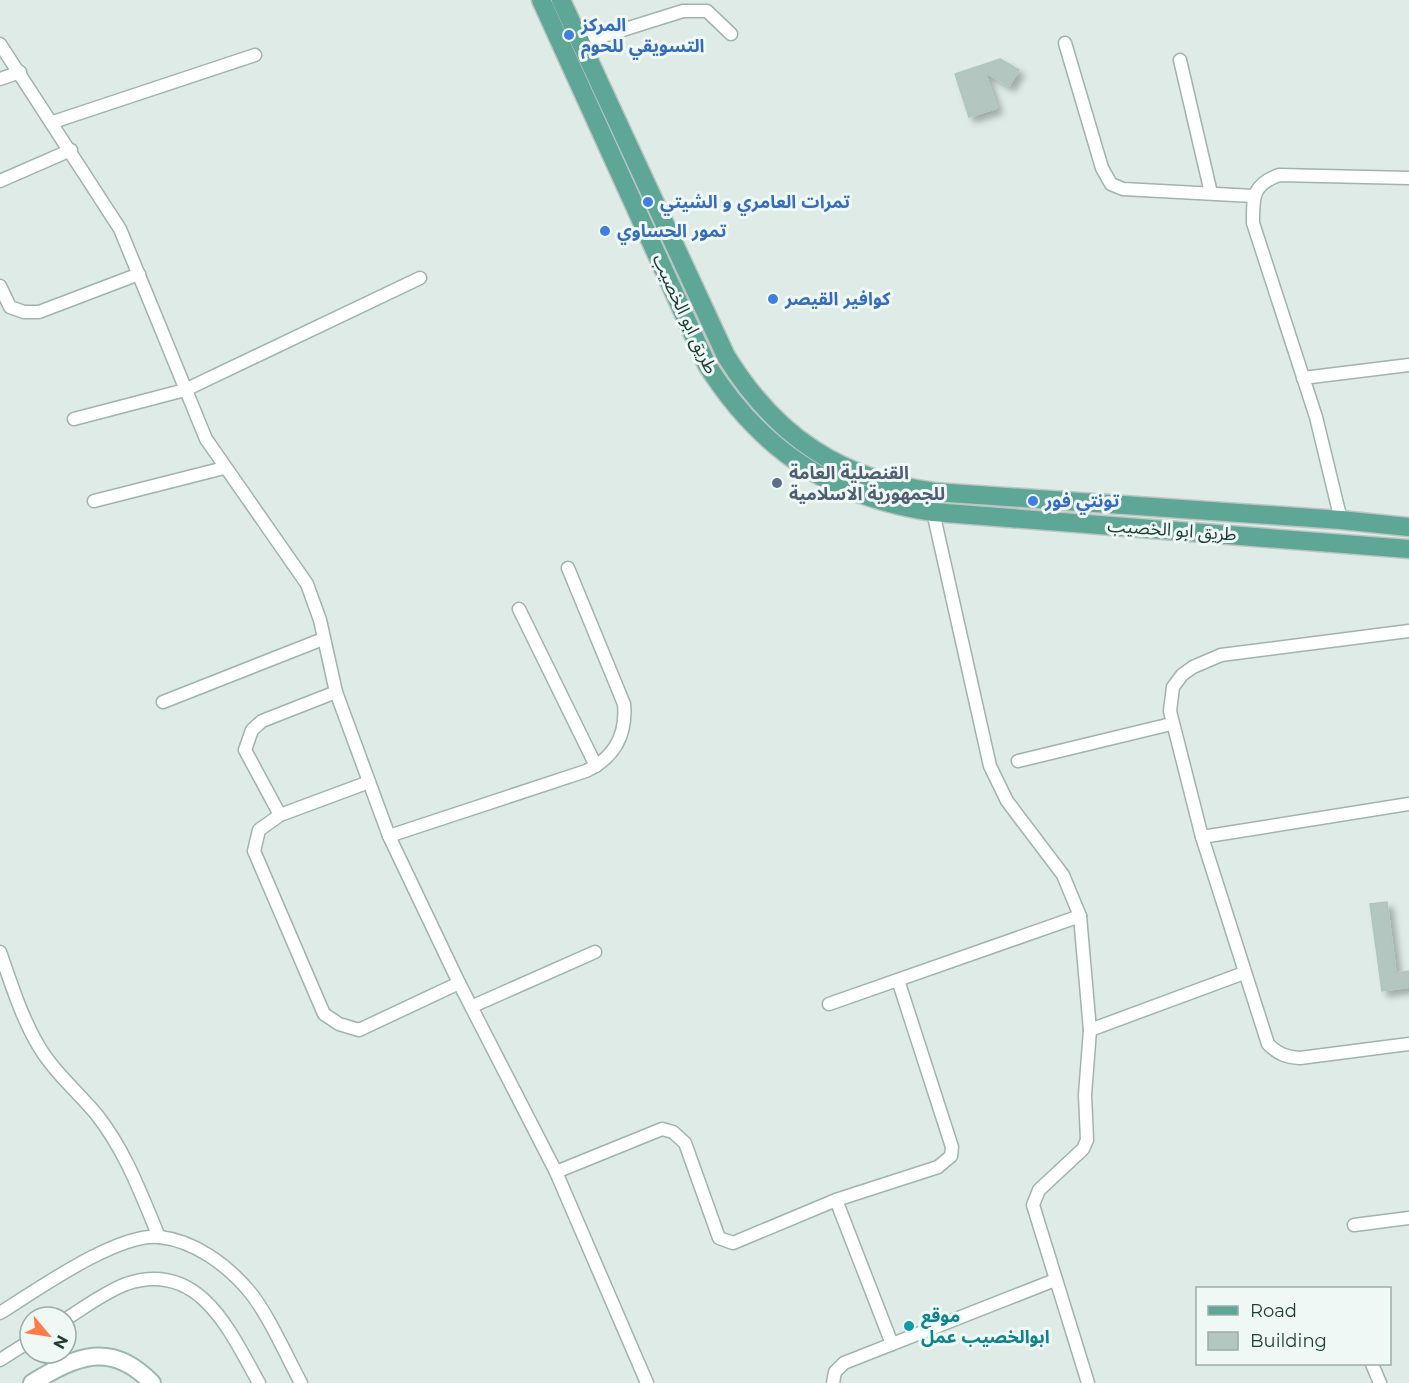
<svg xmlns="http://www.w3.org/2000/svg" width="1409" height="1383" font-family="Montserrat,'Noto Sans Arabic',sans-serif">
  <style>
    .building { fill: #b3c6bf; stroke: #b0c6bd; stroke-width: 1.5; filter: url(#shadow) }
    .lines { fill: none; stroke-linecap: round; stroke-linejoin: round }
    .street-casing { stroke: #a1b3ad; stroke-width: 15 }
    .secondary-casing { stroke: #9cb8af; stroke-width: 20 }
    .primary-casing { stroke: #bcc5c2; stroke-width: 21 }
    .street { stroke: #fff; stroke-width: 12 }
    .secondary { stroke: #fff; stroke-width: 16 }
    .primary { stroke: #5ea696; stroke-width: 18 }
    .shop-dot { fill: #3f7fe0; stroke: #eff8f4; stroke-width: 2 }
    .service-dot { fill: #5c6f8a; stroke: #eff8f4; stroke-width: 2 }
    .culture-dot { fill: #0f9aa8; stroke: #eff8f4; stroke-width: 2 }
    .labels { text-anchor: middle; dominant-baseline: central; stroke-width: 6; stroke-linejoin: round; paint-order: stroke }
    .shop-label { font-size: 18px; font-weight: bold; fill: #366cbe; stroke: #eff8f4; text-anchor: start }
    .street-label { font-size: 18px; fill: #1e3d35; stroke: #eff8f4 }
    .service-label { font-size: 18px; font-weight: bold; fill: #4e5e75; stroke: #eff8f4; text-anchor: start }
    .culture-label { font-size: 18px; font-weight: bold; fill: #0d838f; stroke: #eff8f4; text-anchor: start }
  </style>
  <defs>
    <filter id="shadow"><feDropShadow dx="5.5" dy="5.5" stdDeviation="3" flood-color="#0004"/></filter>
  </defs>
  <rect width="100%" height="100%" fill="#deebe6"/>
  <!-- building -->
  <g class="building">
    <path d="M 1000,59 L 1019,70 L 1009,86 L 985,72 L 997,108 L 969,117 L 955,74 Z"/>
    <path d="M 1387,902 L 1396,973 L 1409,971 L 1409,987 L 1382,991 L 1370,904 Z"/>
  </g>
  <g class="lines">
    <!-- street casing -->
    <g class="street-casing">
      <g id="street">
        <path d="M 581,43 L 683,11 L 707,11 L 731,34"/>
        <path d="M 1065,43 L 1102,168 L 1111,184 L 1123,189 L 1253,196"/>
        <path d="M 0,44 L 120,229 L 206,439 L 307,584 L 320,620 L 336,692 L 389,836 L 459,983 L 556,1172 L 647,1383"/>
        <path d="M 1180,60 L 1211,193"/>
        <path d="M 0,79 L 20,72"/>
        <path d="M 53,122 L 255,55"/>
        <path d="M 0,181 L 71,150"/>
        <path d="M 0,286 L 10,307 L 24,312 L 39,312 L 139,274"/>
        <path d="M 1303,378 L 1409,365"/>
        <path d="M 74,419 L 185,390 L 420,278"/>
        <path d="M 94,501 L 224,468"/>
        <path d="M 933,512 L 990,766 L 1007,801 L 1063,875 L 1080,916 L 1090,1030 L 1085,1095 L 1087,1140 L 1083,1149 L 1039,1190 L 1033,1205 L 1088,1383"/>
        <path d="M 1341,520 L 1316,417 L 1253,223 C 1253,197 1252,185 1279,175 L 1409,178"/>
        <path d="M 519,609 L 596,766"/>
        <path d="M 1409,631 L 1221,655 L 1193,667 L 1182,675 L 1173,687 L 1170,711 L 1202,837 L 1268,1044 C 1278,1054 1286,1057 1300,1058 L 1409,1044"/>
        <path d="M 163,702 L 323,639"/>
        <path d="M 1018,761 L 1171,724"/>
        <path d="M 369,782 L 280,815 L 259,830 L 254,851 L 324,1014 L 339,1024 L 359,1030 L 459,983"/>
        <path d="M 280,815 L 245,750 L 252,730 L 262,721 L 336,692"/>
        <path d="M 389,836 L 586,771 C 614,758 627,735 624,704 L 568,568"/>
        <path d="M 1202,837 L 1409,804"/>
        <path d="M 0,952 C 11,983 21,1016 38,1045 C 53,1071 78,1092 97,1115 C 126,1152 141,1194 159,1237"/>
        <path d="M 829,1004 L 1080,916"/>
        <path d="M 473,1006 L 595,952"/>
        <path d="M 1090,1030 L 1244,973"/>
        <path d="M 556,1172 L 662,1129 L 673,1132 L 685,1143 L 719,1238 L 733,1243 L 836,1200 L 938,1167 L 951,1156 L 952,1147 L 898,980"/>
        <path d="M 836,1200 L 892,1344"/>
        <path d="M 1354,1225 L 1409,1218"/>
        <path d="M 0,1313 C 37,1290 118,1232 160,1237 C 195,1241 227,1265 249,1291 C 267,1312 287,1357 301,1383"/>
        <path d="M 66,1319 C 85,1307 105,1292 126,1284 C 199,1259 230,1331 259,1383"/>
        <path d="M 0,1360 L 30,1341"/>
        <path d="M 1372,1364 L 1380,1383"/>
        <path d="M 833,1383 L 835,1372 L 844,1363 L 1055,1280"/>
      </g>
    </g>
    <!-- secondary casing -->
    <g class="secondary-casing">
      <path id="secondary" d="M 32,1383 C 76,1356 111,1340 152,1383"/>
    </g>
    <!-- primary casing -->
    <g class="primary-casing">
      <g id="primary">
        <path d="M 541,0 L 707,365 C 761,451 832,497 933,512 L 1409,549"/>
        <path d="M 561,0 L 726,356 C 776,437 841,480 935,492 L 1341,520 L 1409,527"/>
      </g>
    </g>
    <!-- street -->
    <use href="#street" class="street"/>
    <!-- secondary -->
    <use href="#secondary" class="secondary"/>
    <!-- primary -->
    <use href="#primary" class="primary"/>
  </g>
  <!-- markers -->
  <g class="shop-dot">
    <circle cx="569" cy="35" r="6"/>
    <circle cx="648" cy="202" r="6"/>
    <circle cx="605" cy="231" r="6"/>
    <circle cx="773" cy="299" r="6"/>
    <circle cx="1033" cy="501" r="6"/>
  </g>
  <circle class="service-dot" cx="777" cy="483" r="6"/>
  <circle class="culture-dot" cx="909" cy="1326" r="6"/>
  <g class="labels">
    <!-- shop labels -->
    <g class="shop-label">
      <text x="581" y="25">المركز<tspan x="581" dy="21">التسويقي للحوم</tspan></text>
      <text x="660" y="202">تمرات العامري و الشيتي</text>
      <text x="617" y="231">تمور الحساوي</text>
      <text x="785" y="299">كوافير القيصر</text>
      <text x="1045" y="501">تونتي فور</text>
    </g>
    <!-- street labels -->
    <g class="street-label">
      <text transform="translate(685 314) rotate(65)">طريق ابو الخصيب</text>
      <text transform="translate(1172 530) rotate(4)">طريق ابو الخصيب</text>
    </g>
    <!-- service labels -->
    <g class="service-label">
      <text x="789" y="473">القنصلية العامة<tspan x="789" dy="21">للجمهورية الاسلامية</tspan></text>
    </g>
    <!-- culture labels -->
    <g class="culture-label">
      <text x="921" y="1316">موقع<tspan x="921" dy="21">ابوالخصيب عمل</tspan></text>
    </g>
  </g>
  <!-- legend -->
  <rect x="1196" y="1287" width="195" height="78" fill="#eff8f4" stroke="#9bada8" stroke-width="1.5"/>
  <rect x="1208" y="1306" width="30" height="9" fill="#5ea696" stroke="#9bada8" stroke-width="1.5"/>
  <text x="1250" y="1317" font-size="18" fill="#1e3d35">Road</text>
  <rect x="1208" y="1332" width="30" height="18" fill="#b3c6bf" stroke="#9bada8" stroke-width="1.5"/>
  <text x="1250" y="1347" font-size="18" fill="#1e3d35">Building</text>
  <!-- north arrow -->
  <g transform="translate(48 1335) rotate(119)"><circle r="28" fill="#eff8f4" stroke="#9bada8" stroke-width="1.5"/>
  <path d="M0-4.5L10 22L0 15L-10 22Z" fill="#ff7b48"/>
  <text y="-9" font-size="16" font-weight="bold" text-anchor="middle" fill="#1e3d35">N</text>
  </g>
</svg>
